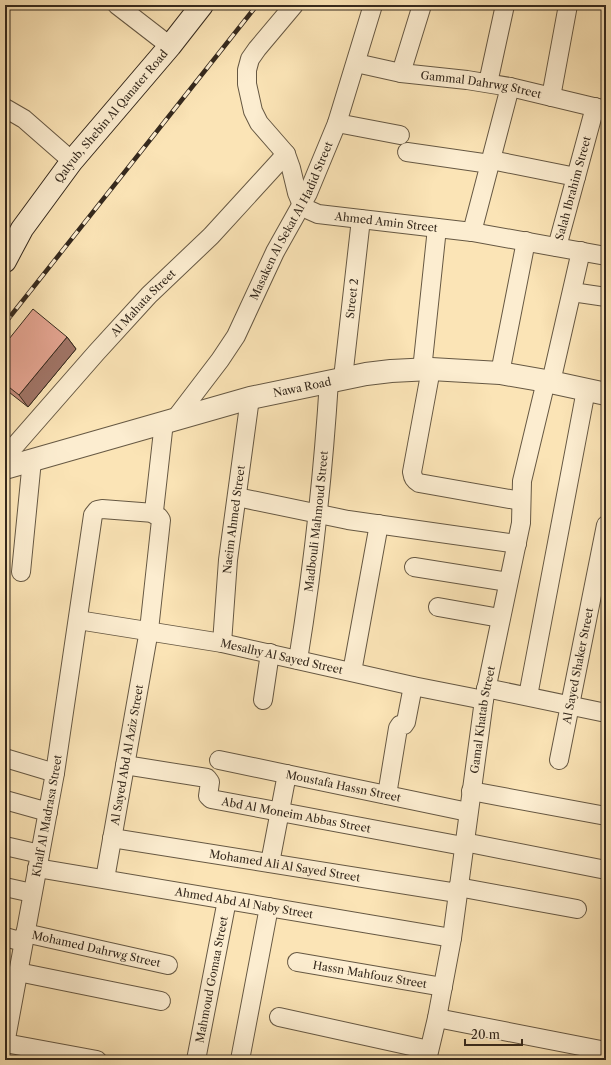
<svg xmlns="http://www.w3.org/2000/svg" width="611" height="1065" font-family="'Libre Caslon Text',serif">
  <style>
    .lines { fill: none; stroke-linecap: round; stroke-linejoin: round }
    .minor-casing { stroke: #665843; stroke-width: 20 }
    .tertiary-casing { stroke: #665843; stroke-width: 24 }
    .secondary-casing { stroke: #35291d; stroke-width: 24 }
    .minor { stroke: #fcedd0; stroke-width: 18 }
    .tertiary { stroke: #fcedd0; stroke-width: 22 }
    .secondary { stroke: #fcedd0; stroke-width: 22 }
    .rail-casing { stroke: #35291d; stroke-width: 4.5 }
    .rail { stroke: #fcedd0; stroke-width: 3; stroke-dasharray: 9; stroke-linecap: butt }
    .wall { fill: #c58e7e; stroke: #35291d }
    .shaded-wall { fill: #a07466; stroke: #35291d }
    .building { fill: #e5a592; stroke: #35291d }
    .labels { text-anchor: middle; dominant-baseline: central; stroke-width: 4; stroke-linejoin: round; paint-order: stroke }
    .street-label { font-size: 11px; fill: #35291d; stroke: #fcedd0 }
  </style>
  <rect width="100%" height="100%" fill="#fbe4b6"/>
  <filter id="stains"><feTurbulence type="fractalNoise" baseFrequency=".005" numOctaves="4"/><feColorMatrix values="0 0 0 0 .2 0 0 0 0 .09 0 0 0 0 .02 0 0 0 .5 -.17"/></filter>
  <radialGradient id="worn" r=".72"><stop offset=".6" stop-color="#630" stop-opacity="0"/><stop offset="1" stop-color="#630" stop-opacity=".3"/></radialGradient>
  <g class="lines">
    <!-- minor casing -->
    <g class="minor-casing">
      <g id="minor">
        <path d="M 117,5 L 170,46"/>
        <path id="s1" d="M 294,5 L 257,49 L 250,59 L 247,70 L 247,84 L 253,111 L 259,123 L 286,154 L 291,168 L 297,193 L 302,205 L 309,210 L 318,214 L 472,232 L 606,256"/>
        <path id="s2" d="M 356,63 L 401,73 L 467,80 L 510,87 L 606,110"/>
        <path d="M 401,73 L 422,5"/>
        <path d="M 488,83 L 505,5"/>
        <path d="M 551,97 L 568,5"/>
        <path d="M 5,108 L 24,119 L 72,161"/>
        <path d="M 337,123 L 400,135"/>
        <path d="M 407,152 L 490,164"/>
        <path d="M 491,160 L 576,177"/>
        <path d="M 472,232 L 510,87"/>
        <path id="s3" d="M 557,247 L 595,107"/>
        <path d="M 572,292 L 606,297"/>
        <path d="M 431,369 L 412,472 C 413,478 414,480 419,483 L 521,501"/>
        <path d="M 422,370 L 437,228"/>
        <path d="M 500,373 L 526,241"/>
        <path id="s4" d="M 343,378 L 361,219"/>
        <path d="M 551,382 L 581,251"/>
        <path id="s5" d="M 175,419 L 220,360 L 236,336 L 275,252 L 308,193 L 337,123 L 373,5"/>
        <path id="s6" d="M 5,457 L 96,353 L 149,295 L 211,236 L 286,154"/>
        <path d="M 237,497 L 348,520 L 517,544"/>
        <path d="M 414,567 L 508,582"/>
        <path d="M 21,572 L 32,460"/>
        <path d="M 438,607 L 500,618"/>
        <path id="s7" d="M 78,620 L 222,643 L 413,686 L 484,700"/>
        <path id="s8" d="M 222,643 L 228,560 L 250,398"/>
        <path id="s9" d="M 298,660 C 313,568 323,475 329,381"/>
        <path d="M 352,672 L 379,524"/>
        <path d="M 486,688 L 606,713"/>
        <path d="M 528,696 L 586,390"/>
        <path d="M 263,700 L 270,653"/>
        <path d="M 5,758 L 55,773"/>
        <path id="s10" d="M 219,760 L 468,812"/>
        <path id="s11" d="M 559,760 L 606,525"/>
        <path id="s12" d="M 125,765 L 207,778 L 210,782 L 208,796 L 211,799 L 463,846"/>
        <path d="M 471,791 L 606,816"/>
        <path d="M 387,795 L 398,728 L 400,725 L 404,725 L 406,722 L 413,686"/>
        <path d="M 5,800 L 48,812"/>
        <path id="s13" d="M 112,838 L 457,893"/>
        <path d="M 464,842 L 606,870"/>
        <path d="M 5,846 L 40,854"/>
        <path d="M 270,863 L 287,774"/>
        <path id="s14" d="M 37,868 L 452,938"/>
        <path id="s15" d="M 105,879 L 149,630 L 161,520 L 159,517 L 155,515 L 154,511 L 164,422"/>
        <path d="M 5,887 L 32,893"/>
        <path d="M 458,887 L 577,909"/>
        <path id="s16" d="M 25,933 L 168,965"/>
        <path d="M 5,937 L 23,942"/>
        <path id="s17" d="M 297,962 L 443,987"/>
        <path d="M 18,972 L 161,1001"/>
        <path d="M 279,1017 L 429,1050"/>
        <path d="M 437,1018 L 606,1051"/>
        <path d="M 5,1043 L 97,1060"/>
        <path id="s18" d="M 5,1044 L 55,773 L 93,515 L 97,510 L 102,509 L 154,513"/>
        <path id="s19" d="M 196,1060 L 227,900"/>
        <path d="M 240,1060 L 269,907"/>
        <path id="s20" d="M 427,1060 L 437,1018 L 452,938 L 484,700 L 521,523 L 522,481 L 546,381"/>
      </g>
    </g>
    <!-- tertiary casing -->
    <g class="tertiary-casing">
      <g id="tertiary">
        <path id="s21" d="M 5,468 L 250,398 L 366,374 L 391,371 L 431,369 L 500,373 L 546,381 L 606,394"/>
      </g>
    </g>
    <!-- secondary casing -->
    <g class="secondary-casing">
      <g id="secondary">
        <path id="s22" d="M 5,261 L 22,229 L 72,161 L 170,46 L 202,5"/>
      </g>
    </g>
    <!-- minor -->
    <use href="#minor" class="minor"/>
    <!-- tertiary -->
    <use href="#tertiary" class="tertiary"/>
    <!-- secondary -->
    <use href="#secondary" class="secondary"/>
    <!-- rail casing -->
    <g class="rail-casing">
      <path id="rail" d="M 5,323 L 257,5"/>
    </g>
    <!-- rail -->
    <use href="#rail" class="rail"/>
  </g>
  <!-- wall -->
  <path class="wall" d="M 67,337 L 76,349 L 28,407 L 5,389 L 5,344 Z"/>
  <!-- shaded-wall -->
  <path class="shaded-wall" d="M 67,337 L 76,349 L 28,407 L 19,395 Z"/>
  <!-- building -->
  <path class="building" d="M 33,309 L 67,337 L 19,395 L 5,384 L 5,344 Z"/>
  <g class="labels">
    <!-- street labels -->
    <g class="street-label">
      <text stroke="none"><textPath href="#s2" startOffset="127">Gammal Dahrwg Street</textPath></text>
      <text stroke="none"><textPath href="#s22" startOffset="180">Qalyub, Shebin Al Qanater Road</textPath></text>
      <text stroke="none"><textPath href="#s3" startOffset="61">Salah Ibrahim Street</textPath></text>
      <text stroke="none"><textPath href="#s5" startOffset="231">Masaken Al Sekat Al Hadid Street</textPath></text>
      <text stroke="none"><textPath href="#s1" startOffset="318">Ahmed Amin Street</textPath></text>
      <text stroke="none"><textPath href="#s4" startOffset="80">Street 2</textPath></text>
      <text stroke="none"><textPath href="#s6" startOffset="207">Al Mahata Street</textPath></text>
      <text stroke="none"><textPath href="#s21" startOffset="308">Nawa Road</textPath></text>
      <text stroke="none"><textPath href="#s8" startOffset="124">Naeim Ahmed Street</textPath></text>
      <text stroke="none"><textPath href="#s9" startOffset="140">Madbouli Mahmoud Street</textPath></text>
      <text stroke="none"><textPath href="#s7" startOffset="207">Mesalhy Al Sayed Street</textPath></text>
      <text stroke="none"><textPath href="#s11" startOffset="96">Al Sayed Shaker Street</textPath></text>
      <text stroke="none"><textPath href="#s20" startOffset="345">Gamal Khatab Street</textPath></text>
      <text stroke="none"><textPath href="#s15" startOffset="126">Al Sayed Abd Al Aziz Street</textPath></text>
      <text stroke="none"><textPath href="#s10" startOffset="127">Moustafa Hassn Street</textPath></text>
      <text stroke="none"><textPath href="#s12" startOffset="193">Abd Al Moneim Abbas Street</textPath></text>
      <text stroke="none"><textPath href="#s18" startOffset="232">Khalf Al Madrasa Street</textPath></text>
      <text stroke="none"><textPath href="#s13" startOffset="175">Mohamed Ali Al Sayed Street</textPath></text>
      <text stroke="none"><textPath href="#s14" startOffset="210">Ahmed Abd Al Naby Street</textPath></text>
      <text stroke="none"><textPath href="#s16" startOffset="73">Mohamed Dahrwg Street</textPath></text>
      <text stroke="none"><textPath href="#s17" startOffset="74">Hassn Mahfouz Street</textPath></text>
      <text stroke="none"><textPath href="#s19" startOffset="82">Mahmoud Gomaa Street</textPath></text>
    </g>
  </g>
  <!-- margin -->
  <rect width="611" height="1065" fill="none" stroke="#fbe4b6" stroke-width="20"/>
  <rect x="6" y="6" width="599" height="1053" fill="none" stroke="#35291d" stroke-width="2"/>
  <rect x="10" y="10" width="591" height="1045" fill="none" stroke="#35291d"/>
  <!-- scale -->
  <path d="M465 1039v6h57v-6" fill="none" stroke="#35291d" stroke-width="2"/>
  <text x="471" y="1039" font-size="12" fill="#35291d" stroke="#fcedd0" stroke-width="3" paint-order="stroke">20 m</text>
  <rect width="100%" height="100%" filter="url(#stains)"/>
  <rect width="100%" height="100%" fill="url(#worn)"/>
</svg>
